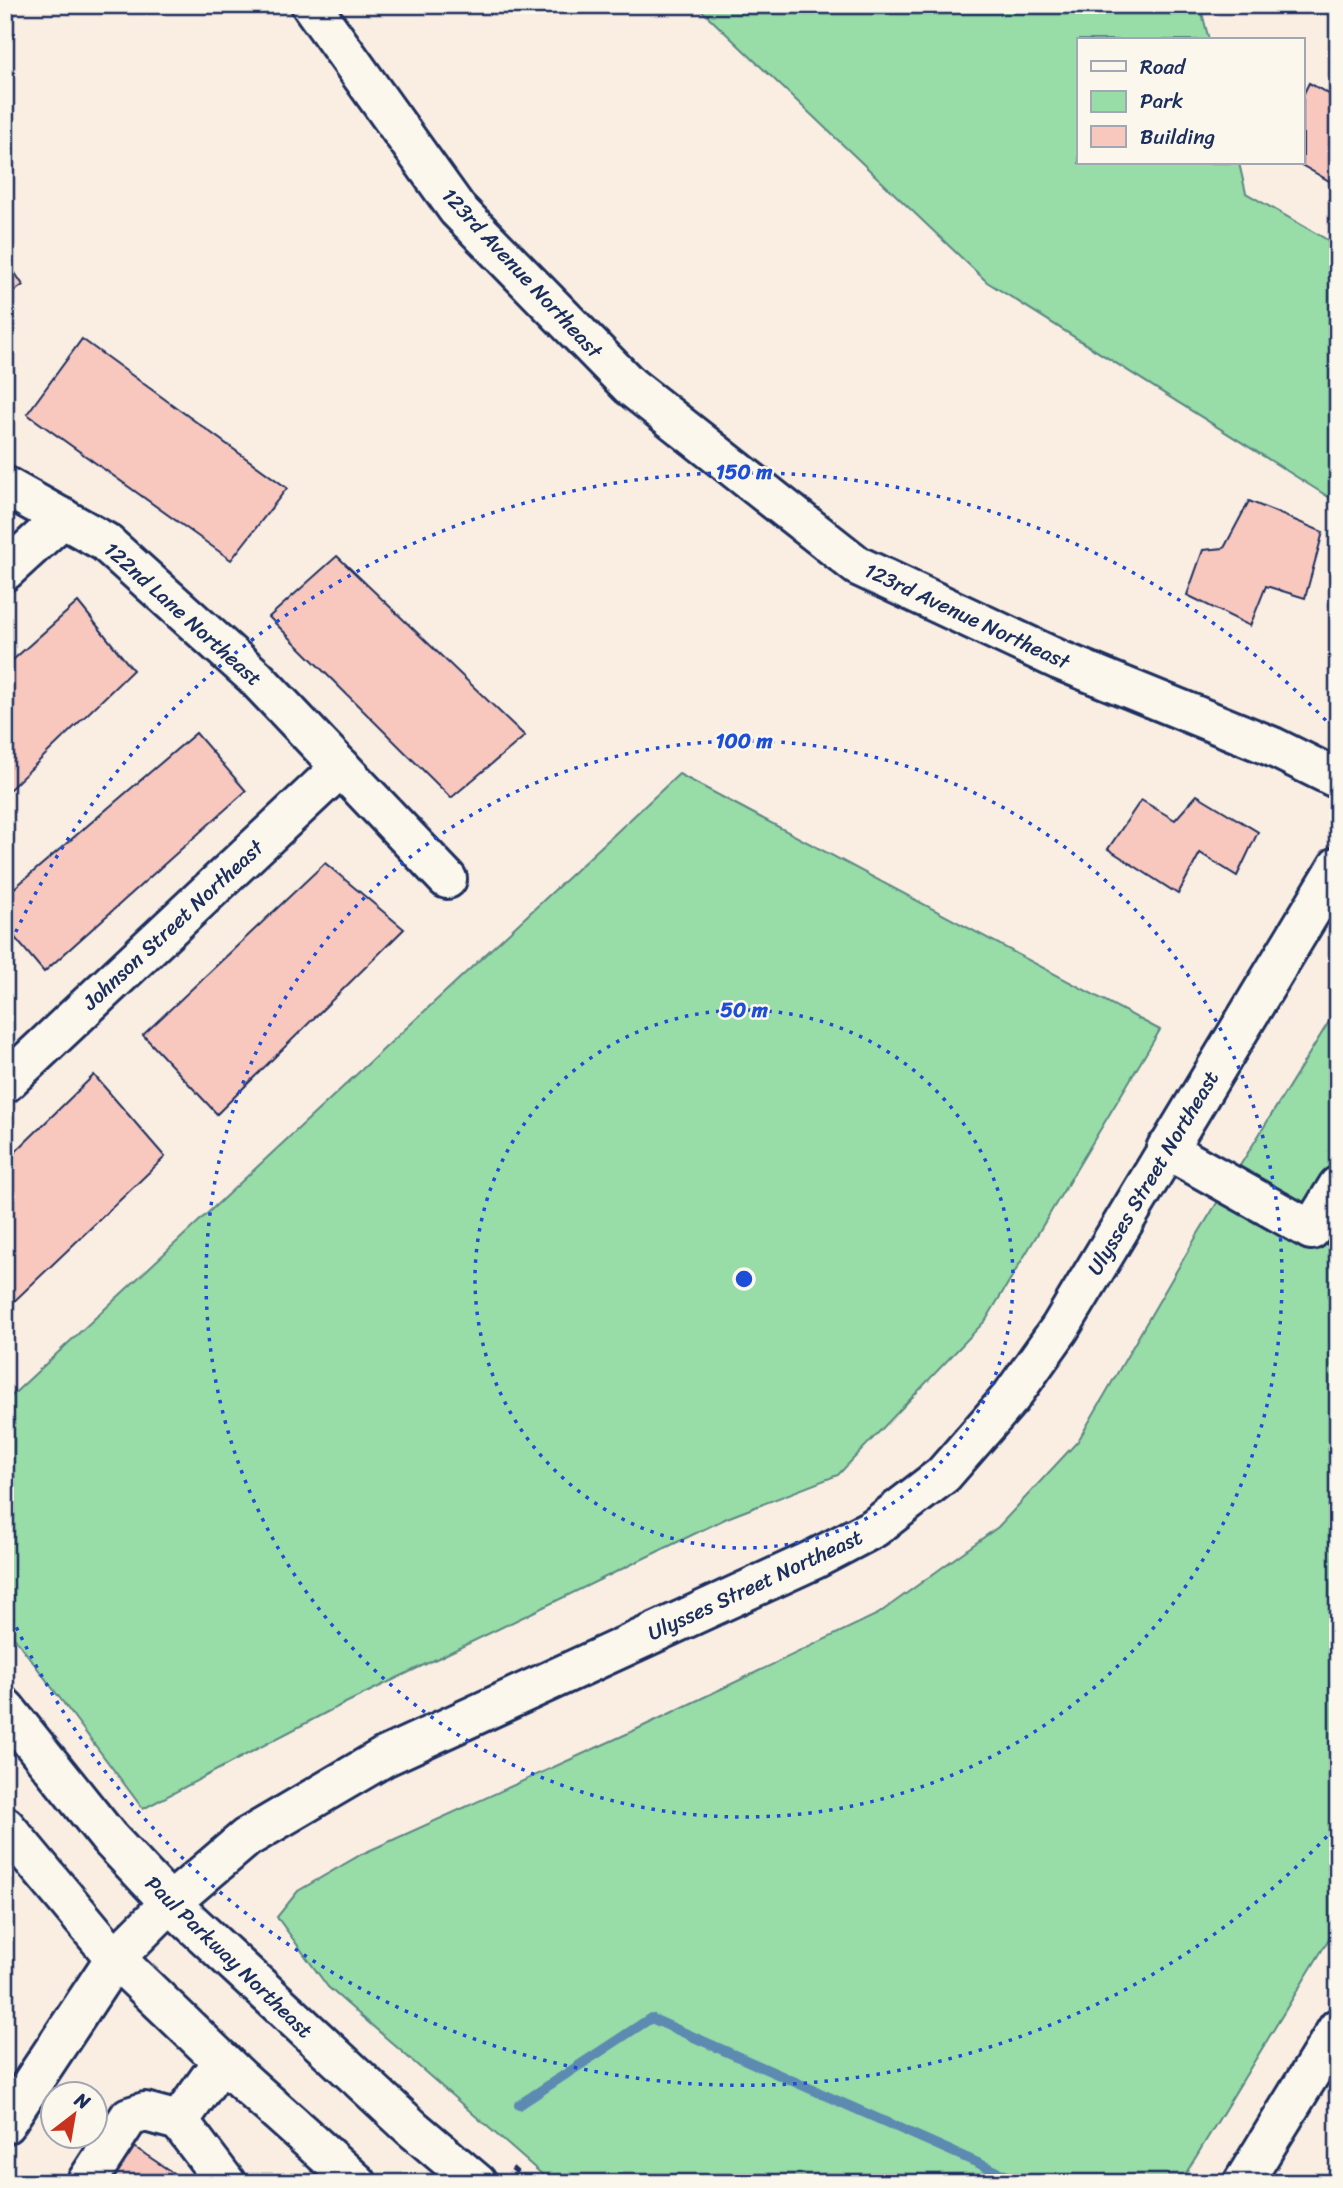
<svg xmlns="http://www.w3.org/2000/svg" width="1343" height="2188" font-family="Sriracha,sans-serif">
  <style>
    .green { fill: #98dca8; stroke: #5a8683; stroke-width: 2 }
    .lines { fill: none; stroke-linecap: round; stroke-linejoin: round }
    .stream { stroke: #5c8ab1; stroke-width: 10 }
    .building { fill: #f8c8bf; stroke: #1b2f5e; stroke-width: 2 }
    .minor-casing { stroke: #1b2f5e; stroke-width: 44 }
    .highway-casing { stroke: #1b2f5e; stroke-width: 44 }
    .path { stroke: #1b2f5e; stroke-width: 4.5; stroke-dasharray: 7 5; stroke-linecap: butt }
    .minor { stroke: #fbf7ec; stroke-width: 38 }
    .highway { stroke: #fbf7ec; stroke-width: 38 }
    .ring { fill: none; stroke: #1d4ed8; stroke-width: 3.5; stroke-dasharray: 3.5 7 }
    .labels { text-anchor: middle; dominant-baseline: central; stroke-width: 5; stroke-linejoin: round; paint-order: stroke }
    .street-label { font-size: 21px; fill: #1b2f5e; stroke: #fbf7ec }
    .centre { fill: #1d4ed8; stroke: #fbf7ec; stroke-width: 3.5 }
    .ring-label { font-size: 21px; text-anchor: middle; font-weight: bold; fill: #1d4ed8; stroke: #fbf7ec; stroke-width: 5; stroke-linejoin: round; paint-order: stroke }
  </style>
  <rect width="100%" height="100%" fill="#faeee3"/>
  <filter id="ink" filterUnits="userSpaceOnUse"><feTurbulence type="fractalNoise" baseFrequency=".0143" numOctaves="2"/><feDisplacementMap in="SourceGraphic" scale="14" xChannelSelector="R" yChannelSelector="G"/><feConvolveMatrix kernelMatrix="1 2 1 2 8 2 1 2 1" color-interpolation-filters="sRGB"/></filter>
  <g filter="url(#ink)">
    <!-- green -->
    <g class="green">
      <path d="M 696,5 L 1200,5 L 1209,40 L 1079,40 L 1079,163 L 1239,163 L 1246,193 L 1338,246 L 1338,503 L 987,282 Z"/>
      <path d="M 679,774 L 1160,1030 L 986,1320 L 838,1475 L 727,1518 L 329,1711 L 143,1809 L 5,1625 L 5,1402 Z"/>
      <path d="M 1338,1007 L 1338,1924 L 1180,2183 L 552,2183 L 328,1987 L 277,1917 L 298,1891 L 362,1854 L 631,1732 L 878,1614 L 998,1527 L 1078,1441 L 1199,1232 Z"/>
    </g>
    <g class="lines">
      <!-- stream -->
      <path class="stream" d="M 519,2105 L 651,2018 L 1023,2183"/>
    </g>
    <!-- building -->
    <g class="building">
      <path d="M 1309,83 L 1338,99 L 1338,186 L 1298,163 L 1303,163 L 1303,95 Z"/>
      <path d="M 5,258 L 23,285 L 5,298 Z"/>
      <path d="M 82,339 L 287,488 L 231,560 L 27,414 Z"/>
      <path d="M 1249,501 L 1323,532 L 1305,598 L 1266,586 L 1250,626 L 1187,595 L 1203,550 L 1224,548 Z"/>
      <path d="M 337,556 L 525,736 L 451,798 L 269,617 Z"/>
      <path d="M 78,602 L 133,670 L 5,794 L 5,667 Z"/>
      <path d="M 196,733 L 246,791 L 44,972 L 5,926 L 5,896 Z"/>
      <path d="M 1197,795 L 1258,832 L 1237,876 L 1200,853 L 1178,894 L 1108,849 L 1141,800 L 1175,820 Z"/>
      <path d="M 325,863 L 404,929 L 217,1114 L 143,1035 Z"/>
      <path d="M 94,1075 L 165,1157 L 5,1310 L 5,1162 Z"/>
      <path d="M 130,2144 L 188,2183 L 106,2183 Z"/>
    </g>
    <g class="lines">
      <!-- minor casing -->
      <g class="minor-casing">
        <g id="minor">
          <path d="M 311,5 L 457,209 L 630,386 L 858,566 L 1059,660 L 1273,747 L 1338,779"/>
          <path d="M 5,486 L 105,542 L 255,677 L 447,879"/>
          <path d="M 5,571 L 63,518"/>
          <path d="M 5,1083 L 341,767"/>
          <path d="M 1166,1149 L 1311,1230 L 1338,1186"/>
          <path d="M 5,1708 L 109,1838 L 170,1903 L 412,2128 L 477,2183"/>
          <path d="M 5,1826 L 115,1958 L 241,2079 L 357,2183"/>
          <path d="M 222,2061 L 179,2121 L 226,2183"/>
          <path d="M 5,2124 L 115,1958 L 170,1903 L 246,1838 L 384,1757 L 815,1559 L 874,1528 L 943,1475 L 1011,1397 L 1060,1328 L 1338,866"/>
          <path d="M 86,2183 L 129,2117 L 145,2112 L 179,2121"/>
        </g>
      </g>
      <!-- highway casing -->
      <g class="highway-casing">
        <path id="highway" d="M 1243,2183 L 1338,2028"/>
      </g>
      <!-- path -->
      <path class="path" d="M 512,2168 L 529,2183"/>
      <!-- minor -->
      <use href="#minor" class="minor"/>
      <!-- highway -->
      <use href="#highway" class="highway"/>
    </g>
  </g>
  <!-- distance rings -->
  <g class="ring">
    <circle cx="744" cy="1279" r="269"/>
    <circle cx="744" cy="1279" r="538"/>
    <path d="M1334 1829A807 807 0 0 1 7 1607M7 951A807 807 0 0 1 1334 729"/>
  </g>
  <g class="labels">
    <!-- street labels -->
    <g class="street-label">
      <text transform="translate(522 273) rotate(47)">123rd Avenue Northeast</text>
      <text transform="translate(183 614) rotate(42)">122nd Lane Northeast</text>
      <text transform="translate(967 616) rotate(25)">123rd Avenue Northeast</text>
      <text transform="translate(173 925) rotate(-43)">Johnson Street Northeast</text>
      <text transform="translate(1153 1173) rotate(-59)">Ulysses Street Northeast</text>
      <text transform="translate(755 1585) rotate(-25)">Ulysses Street Northeast</text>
      <text transform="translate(229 1957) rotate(44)">Paul Parkway Northeast</text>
    </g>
  </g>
  <circle cx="744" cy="1279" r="10" class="centre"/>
  <g class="ring-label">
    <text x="744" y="479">150 m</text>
    <text x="744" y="748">100 m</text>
    <text x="744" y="1017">50 m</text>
  </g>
  <!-- margin -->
  <rect width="1343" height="2188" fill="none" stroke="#fbf7ec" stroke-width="28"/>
  <rect x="14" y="14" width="1315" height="2160" fill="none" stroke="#1b2f5e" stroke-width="2.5" filter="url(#ink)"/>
  <!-- legend -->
  <rect x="1077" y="38" width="228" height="126" fill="#fbf7ec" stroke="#a1a7b3" stroke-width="2"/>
  <rect x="1091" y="61" width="35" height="10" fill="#fbf7ec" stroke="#a1a7b3" stroke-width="2"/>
  <text x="1140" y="74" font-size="21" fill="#1b2f5e">Road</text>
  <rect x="1091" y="91" width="35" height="21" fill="#98dca8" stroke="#a1a7b3" stroke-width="2"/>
  <text x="1140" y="108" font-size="21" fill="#1b2f5e">Park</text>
  <rect x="1091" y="126" width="35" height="21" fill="#f8c8bf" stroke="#a1a7b3" stroke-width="2"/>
  <text x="1140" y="144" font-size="21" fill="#1b2f5e">Building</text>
  <!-- north arrow -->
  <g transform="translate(74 2115) rotate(31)"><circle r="33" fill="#fbf7ec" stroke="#a1a7b3" stroke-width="2"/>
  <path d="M0-5L12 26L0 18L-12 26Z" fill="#c8321e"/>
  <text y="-10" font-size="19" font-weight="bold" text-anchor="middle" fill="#1b2f5e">N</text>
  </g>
</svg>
